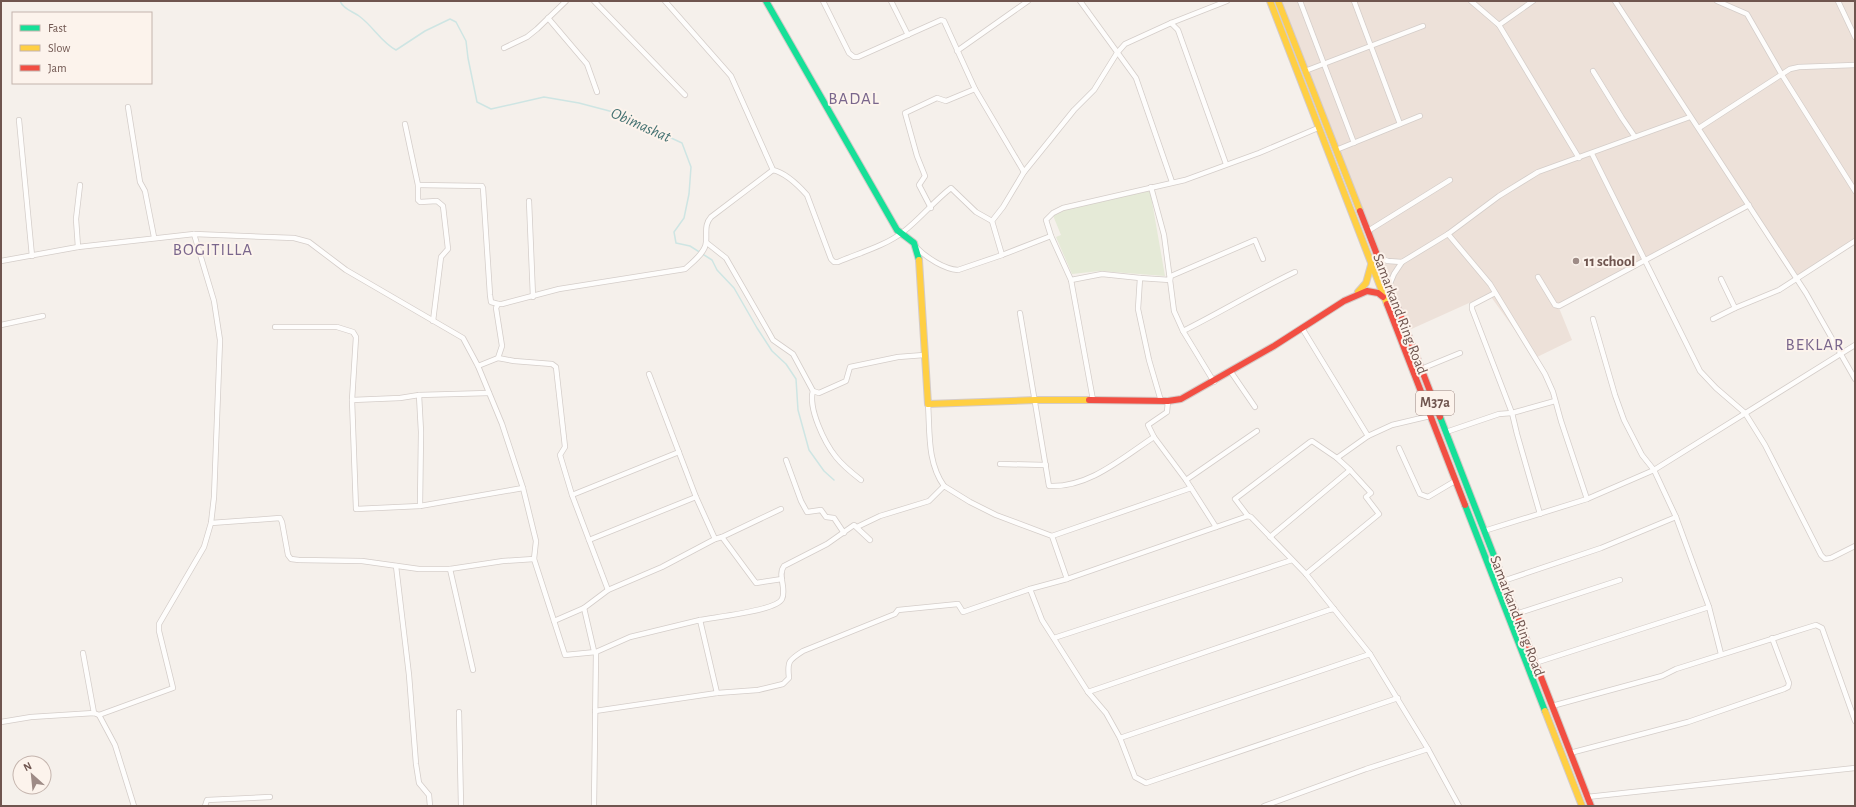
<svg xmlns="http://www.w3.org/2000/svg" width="1856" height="807" font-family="'Alegreya Sans',sans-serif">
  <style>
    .residential { fill: #ede1d9 }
    .green { fill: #e5ead7 }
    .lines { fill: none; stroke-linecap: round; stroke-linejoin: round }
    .stream { stroke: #cee5e3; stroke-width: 1.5 }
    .street-casing { stroke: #d4cdc9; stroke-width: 6 }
    .fast-casing { stroke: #d4cbc8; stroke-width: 8 }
    .slow-casing { stroke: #d4cbc8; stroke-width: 8 }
    .jam-casing { stroke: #d4cbc8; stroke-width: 8 }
    .street { stroke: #fefdfc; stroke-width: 4.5 }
    .fast { stroke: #16e098; stroke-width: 6 }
    .slow { stroke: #ffcf43; stroke-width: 6 }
    .jam { stroke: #f24e42; stroke-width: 6 }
    .poi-dot { fill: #9e8b86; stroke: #fcf3ec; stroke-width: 1.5 }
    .labels { text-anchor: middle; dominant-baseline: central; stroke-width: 4; stroke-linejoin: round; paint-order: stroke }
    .shield { fill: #fcf3ec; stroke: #99847e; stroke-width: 1 }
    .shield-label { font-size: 14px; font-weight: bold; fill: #6f554f }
    .poi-label { font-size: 15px; font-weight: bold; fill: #6f554f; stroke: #fcf3ec; text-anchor: start }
    .street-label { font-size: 15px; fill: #6f554f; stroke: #fcf3ec }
    .water-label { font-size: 16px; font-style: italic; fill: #457272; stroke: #fcf3ec }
    .quarter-label { font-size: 17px; letter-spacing: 1px; fill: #79668c; stroke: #fcf3ec }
  </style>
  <rect width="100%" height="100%" fill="#f5f0eb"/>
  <!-- residential -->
  <path class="residential" d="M 1278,1 L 1855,1 L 1855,241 L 1794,280 L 1748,209 L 1559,308 L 1572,340 L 1535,358 L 1489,294 L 1407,331 Z"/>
  <!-- green -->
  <path class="green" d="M 1150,190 L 1165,276 L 1100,271 L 1072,274 L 1056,237 L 1061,235 L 1052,213 L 1060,208 Z"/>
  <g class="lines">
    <!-- stream -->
    <path class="stream" d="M 340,1 C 343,9 352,11 359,16 C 373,26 381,42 396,50 L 425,31 L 450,19 L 456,22 L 466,41 L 468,58 L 477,102 L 491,109 L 544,97 L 579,103 L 617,113 L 682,143 L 691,167 L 689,194 L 684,218 L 674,232 L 676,243 L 690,246 L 712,260 L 717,270 L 734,288 L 757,328 L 772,351 L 786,364 L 796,379 L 798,410 L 809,450 L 824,471 L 834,480"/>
    <!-- street casing -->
    <g class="street-casing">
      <g id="street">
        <path d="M 594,1 L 685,95"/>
        <path d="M 665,1 L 731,76 L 773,170 C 786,173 799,186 807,195 L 831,259 L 834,262 L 838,262 C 859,253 885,246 903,232 C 920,219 934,201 951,188 L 976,212 L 992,221"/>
        <path d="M 823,1 L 849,53 L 854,57 L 858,57 L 941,20 L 944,21 L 975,89 L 1024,172"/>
        <path d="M 891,1 L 908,35"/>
        <path d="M 1080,1 L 1136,78 L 1172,182"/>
        <path d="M 1300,1 L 1354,143"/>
        <path d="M 1354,1 L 1400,124"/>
        <path d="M 1471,1 L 1499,25 L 1533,1"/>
        <path d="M 1615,1 L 1806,293 L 1855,379"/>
        <path d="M 1717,1 L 1747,14 L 1782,75 L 1855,191"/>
        <path d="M 1838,1 L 1855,37"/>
        <path d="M 548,18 L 587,64 L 597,92"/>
        <path d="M 1171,23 L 1178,30 L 1226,164"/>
        <path d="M 1499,25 L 1579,158"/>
        <path d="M 504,48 L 527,37 L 537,29 L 566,1"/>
        <path d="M 957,51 L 1028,1"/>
        <path d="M 1305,71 L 1423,26"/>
        <path d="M 1593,71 L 1622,118 L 1635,137"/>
        <path d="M 128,107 L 140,182 L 145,191 L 154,237"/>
        <path d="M 19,120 L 32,256"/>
        <path d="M 405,124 L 418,185 L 418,200 L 420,202 L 437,201 L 443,206 L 448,249 L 441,257 L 433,321"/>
        <path d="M 1699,128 L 1790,69 L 1799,67 L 1855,65"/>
        <path d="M 1336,150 L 1420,116"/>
        <path d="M 1592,154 L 1700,371 L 1716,388 L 1745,413 L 1765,445 L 1821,555 L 1825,559 L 1831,558 L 1855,546"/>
        <path d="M 418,185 L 482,186 L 483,188 L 490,295 L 491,302 L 498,304"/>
        <path d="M 1151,187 L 1164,235 L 1170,280 L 1140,278 L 1138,309 L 1149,360 L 1161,401"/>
        <path d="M 529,201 L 533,297"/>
        <path d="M 931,208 L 919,185 L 925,176 L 917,156 L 905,113 L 937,98 L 946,101 L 975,89"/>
        <path d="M 1368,231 L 1450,180"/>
        <path d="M 1448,234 L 1490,284 L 1545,374 L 1553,392 L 1561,421 L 1587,499"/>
        <path d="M 707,243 L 726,258 L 768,331 L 773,340 L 793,354 L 813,391 L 819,393 L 846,381 L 850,367 L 898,357 L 924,355"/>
        <path d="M 78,247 L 76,219 L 80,185"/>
        <path d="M 917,248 C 927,258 944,269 958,270 L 1002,255 L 1051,236"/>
        <path d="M 1002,255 L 992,221 L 1003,207 L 1024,172 L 1074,110 L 1094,90 L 1117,53 L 1125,44 L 1171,23 L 1227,1"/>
        <path d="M 1378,258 L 1388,261 L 1402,262"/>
        <path d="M 1,261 L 78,247 L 194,234 L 294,238 L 309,242 L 346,270 L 463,338 L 478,366 L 502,424 L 523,488 L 536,541 L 534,559 L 565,655 L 596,652 L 630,637 L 700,620 L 717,693"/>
        <path d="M 1538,277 L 1555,305 L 1559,306 L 1749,205"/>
        <path d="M 1721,279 L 1735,308"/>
        <path d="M 1071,280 L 1102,274 L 1140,278"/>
        <path d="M 1389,286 L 1394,274 L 1402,262 L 1448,234 L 1499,196 L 1538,172 L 1690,117"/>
        <path d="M 1495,293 L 1472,305 L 1472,309 L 1512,413 L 1517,434 L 1540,514"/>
        <path d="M 1020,313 L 1049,486 C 1089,488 1122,458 1154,437 L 1148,425 L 1167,412 L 1168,401"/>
        <path d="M 1593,319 L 1615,395 L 1624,420 L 1642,455 L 1654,470 L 1676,517 L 1709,607 L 1721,654"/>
        <path d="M 1713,319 L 1735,308 L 1779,290 L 1855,241"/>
        <path d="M 1,325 L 43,316"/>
        <path d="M 275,327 L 337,327 L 353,332 L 356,337 L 352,400"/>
        <path d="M 1302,328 L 1368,436 L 1392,425 L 1430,416"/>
        <path d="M 1183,331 C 1221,312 1257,290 1295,272"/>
        <path d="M 498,358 L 514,361 L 552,364 L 556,367 L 565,447 L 560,455 L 572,495 L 589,540"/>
        <path d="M 478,366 L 498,358 L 502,346 L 496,308 L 498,304 L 502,304 L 559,289 L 685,269 C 692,263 706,252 706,242 C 707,232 704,225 711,217 L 773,170"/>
        <path d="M 1421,369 L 1460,353"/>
        <path d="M 1231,372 L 1255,407"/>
        <path d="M 649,374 L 696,497 L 715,539"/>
        <path d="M 1214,382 L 1183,331 L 1174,311 L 1170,280 L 1171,276 L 1255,240 L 1263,259"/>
        <path d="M 813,391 C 808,408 824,442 836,457 C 843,466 852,473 861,480"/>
        <path d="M 489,393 L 419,395 L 400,398 L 352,400 L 356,509 L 420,506 L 523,488"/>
        <path d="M 419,395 L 421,432 L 420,506"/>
        <path d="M 1093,400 L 1071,280 L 1051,236 L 1046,220 L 1053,213 L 1063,208 L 1185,180 L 1259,153 L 1318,128"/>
        <path d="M 928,404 C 930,432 927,462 944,486"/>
        <path d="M 1446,432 L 1499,414 L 1512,413 L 1555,401"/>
        <path d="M 1154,437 L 1186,480 L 1216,527"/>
        <path d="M 1399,448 L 1420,494 L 1428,497 L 1455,481"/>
        <path d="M 786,460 L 801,501 L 807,512 L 821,510 L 826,517 L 834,518 L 844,533"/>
        <path d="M 1000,464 L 1046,465"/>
        <path d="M 1186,480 L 1257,431"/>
        <path d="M 572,495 L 679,452"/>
        <path d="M 781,509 L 722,537 L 756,583 L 782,579"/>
        <path d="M 1248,516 L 1235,499 L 1310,442 L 1312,441 L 1337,458 L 1368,436"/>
        <path d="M 211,523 L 280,518 L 282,522 L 288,555 L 291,559 L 299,560 L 362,561 L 419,569 L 450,569 L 503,561 L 534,559"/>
        <path d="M 857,527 L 880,516 L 929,501 L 944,486 L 970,502 L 996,515 L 1052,536 L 1067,579 L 1248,516 L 1251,517 L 1306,574 L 1370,654 L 1428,749 L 1459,806"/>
        <path d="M 1484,531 L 1587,499 L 1654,470 L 1855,345"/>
        <path d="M 1052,536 L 1191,488"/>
        <path d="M 1270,537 L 1350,470 L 1337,458"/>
        <path d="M 396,566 L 409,675 L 416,764 L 419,783 L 429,795 L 430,806"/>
        <path d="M 450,569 L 473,670"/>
        <path d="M 1306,574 L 1379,514 L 1366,497 L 1371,493 L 1350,470"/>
        <path d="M 1503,581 L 1601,548 L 1676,517"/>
        <path d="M 1030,589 L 1042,620 L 1088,692 L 1329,610 L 1334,609"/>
        <path d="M 608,590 L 589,540 L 696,497"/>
        <path d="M 584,608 L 594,651"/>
        <path d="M 1516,614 L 1620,580"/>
        <path d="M 700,620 C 715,617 776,611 782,599 C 787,589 777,575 784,566 L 827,544 L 854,525 L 870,540"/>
        <path d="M 554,621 L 584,608 L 608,590 L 662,567 L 715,539 L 722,537"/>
        <path d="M 1054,638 L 1292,560"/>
        <path d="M 83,653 L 94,713"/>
        <path d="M 1535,663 L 1709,607"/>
        <path d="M 1088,692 L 1106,713 L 1120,738 L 1370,654"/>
        <path d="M 1552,706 L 1662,676 L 1676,669 L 1816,625 L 1822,628 L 1855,721"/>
        <path d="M 595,711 L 717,693 L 758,690 L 783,684 L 789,678 C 787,661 789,660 803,651 L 895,614 L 898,610 L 958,604 L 963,612 L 1030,589 L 1067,579"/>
        <path d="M 459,712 L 461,806"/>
        <path d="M 99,715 L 115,745 L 134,806"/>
        <path d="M 1,722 L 31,717 L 94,713 L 99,715 L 173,688 L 159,631 L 159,624 L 204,547 L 211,523 L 214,497 L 220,340 L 214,301 L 194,234"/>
        <path d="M 1120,738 L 1135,777 L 1146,783 L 1398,698"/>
        <path d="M 1570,753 L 1688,722 L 1784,689 L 1788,687 L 1789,683 L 1772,638"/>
        <path d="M 1587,797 L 1855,768"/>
        <path d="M 205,806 L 207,800 L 270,797"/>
        <path d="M 594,806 L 596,652"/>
        <path d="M 1264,806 L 1366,769 L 1428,749"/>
      </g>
    </g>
    <!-- fast casing -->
    <g class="fast-casing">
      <g id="fast">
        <path d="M 766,1 L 897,230 L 914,243 L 919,260"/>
        <path d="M 1440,417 L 1515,610"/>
        <path d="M 1465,505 L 1545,711"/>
      </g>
    </g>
    <!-- slow casing -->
    <g class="slow-casing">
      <g id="slow">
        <path d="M 1270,1 L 1387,304"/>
        <path d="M 1278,1 L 1360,211"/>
        <path d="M 919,260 L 928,404 L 1035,400 L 1089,400"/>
        <path d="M 1358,292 L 1366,283 L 1371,265"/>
        <path d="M 1545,711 L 1582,806"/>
      </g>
    </g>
    <!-- jam casing -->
    <g class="jam-casing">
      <g id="jam">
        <path d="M 1360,211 L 1440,417"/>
        <path d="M 1387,304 L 1465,505"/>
        <path d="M 1089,400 L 1168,401 L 1181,399 L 1274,346 L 1344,301 L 1367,291 L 1378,293 L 1383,297"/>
        <path d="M 1515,610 L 1591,806"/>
      </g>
    </g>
    <!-- street -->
    <use href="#street" class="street"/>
    <!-- fast -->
    <use href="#fast" class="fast"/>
    <!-- slow -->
    <use href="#slow" class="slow"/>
    <!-- jam -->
    <use href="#jam" class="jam"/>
  </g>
  <!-- markers -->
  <circle class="poi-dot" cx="1576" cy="261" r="4"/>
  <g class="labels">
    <!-- shield labels -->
    <rect class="shield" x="1416" y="391" width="38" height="24" rx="3"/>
    <g class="shield-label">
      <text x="1435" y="403">M37a</text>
    </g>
    <!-- poi labels -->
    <g class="poi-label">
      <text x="1584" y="261">11 school</text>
    </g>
    <!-- street labels -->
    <g class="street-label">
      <text transform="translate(1400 314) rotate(69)">Samarkand Ring Road</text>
      <text transform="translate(1517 616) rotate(69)">Samarkand Ring Road</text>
    </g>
    <!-- water labels -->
    <g class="water-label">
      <text transform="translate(641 125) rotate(24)">Obimashat</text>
    </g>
    <!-- quarter labels -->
    <g class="quarter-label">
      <text x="854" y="98">BADAL</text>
      <text x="213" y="249">BOGITILLA</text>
      <text x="1815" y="344">BEKLAR</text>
    </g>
  </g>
  <!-- border -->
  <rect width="1856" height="807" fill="none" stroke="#6f554f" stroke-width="4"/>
  <!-- legend -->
  <rect x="12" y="12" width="140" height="72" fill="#fcf3ec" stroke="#c4b4ad"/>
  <rect x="20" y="25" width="20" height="6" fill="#16e098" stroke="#c4b4ad"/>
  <text x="48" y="32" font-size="12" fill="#6f554f">Fast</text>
  <rect x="20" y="45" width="20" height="6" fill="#ffcf43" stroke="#c4b4ad"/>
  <text x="48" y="52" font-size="12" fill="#6f554f">Slow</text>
  <rect x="20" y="65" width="20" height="6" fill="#f24e42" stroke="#c4b4ad"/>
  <text x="48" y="72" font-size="12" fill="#6f554f">Jam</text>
  <!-- north arrow -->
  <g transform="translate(32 775) rotate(333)"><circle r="19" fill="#fcf3ec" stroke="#c4b4ad"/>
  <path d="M0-3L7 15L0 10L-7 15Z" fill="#9e8b86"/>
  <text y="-6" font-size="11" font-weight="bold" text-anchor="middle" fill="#6f554f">N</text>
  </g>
</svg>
